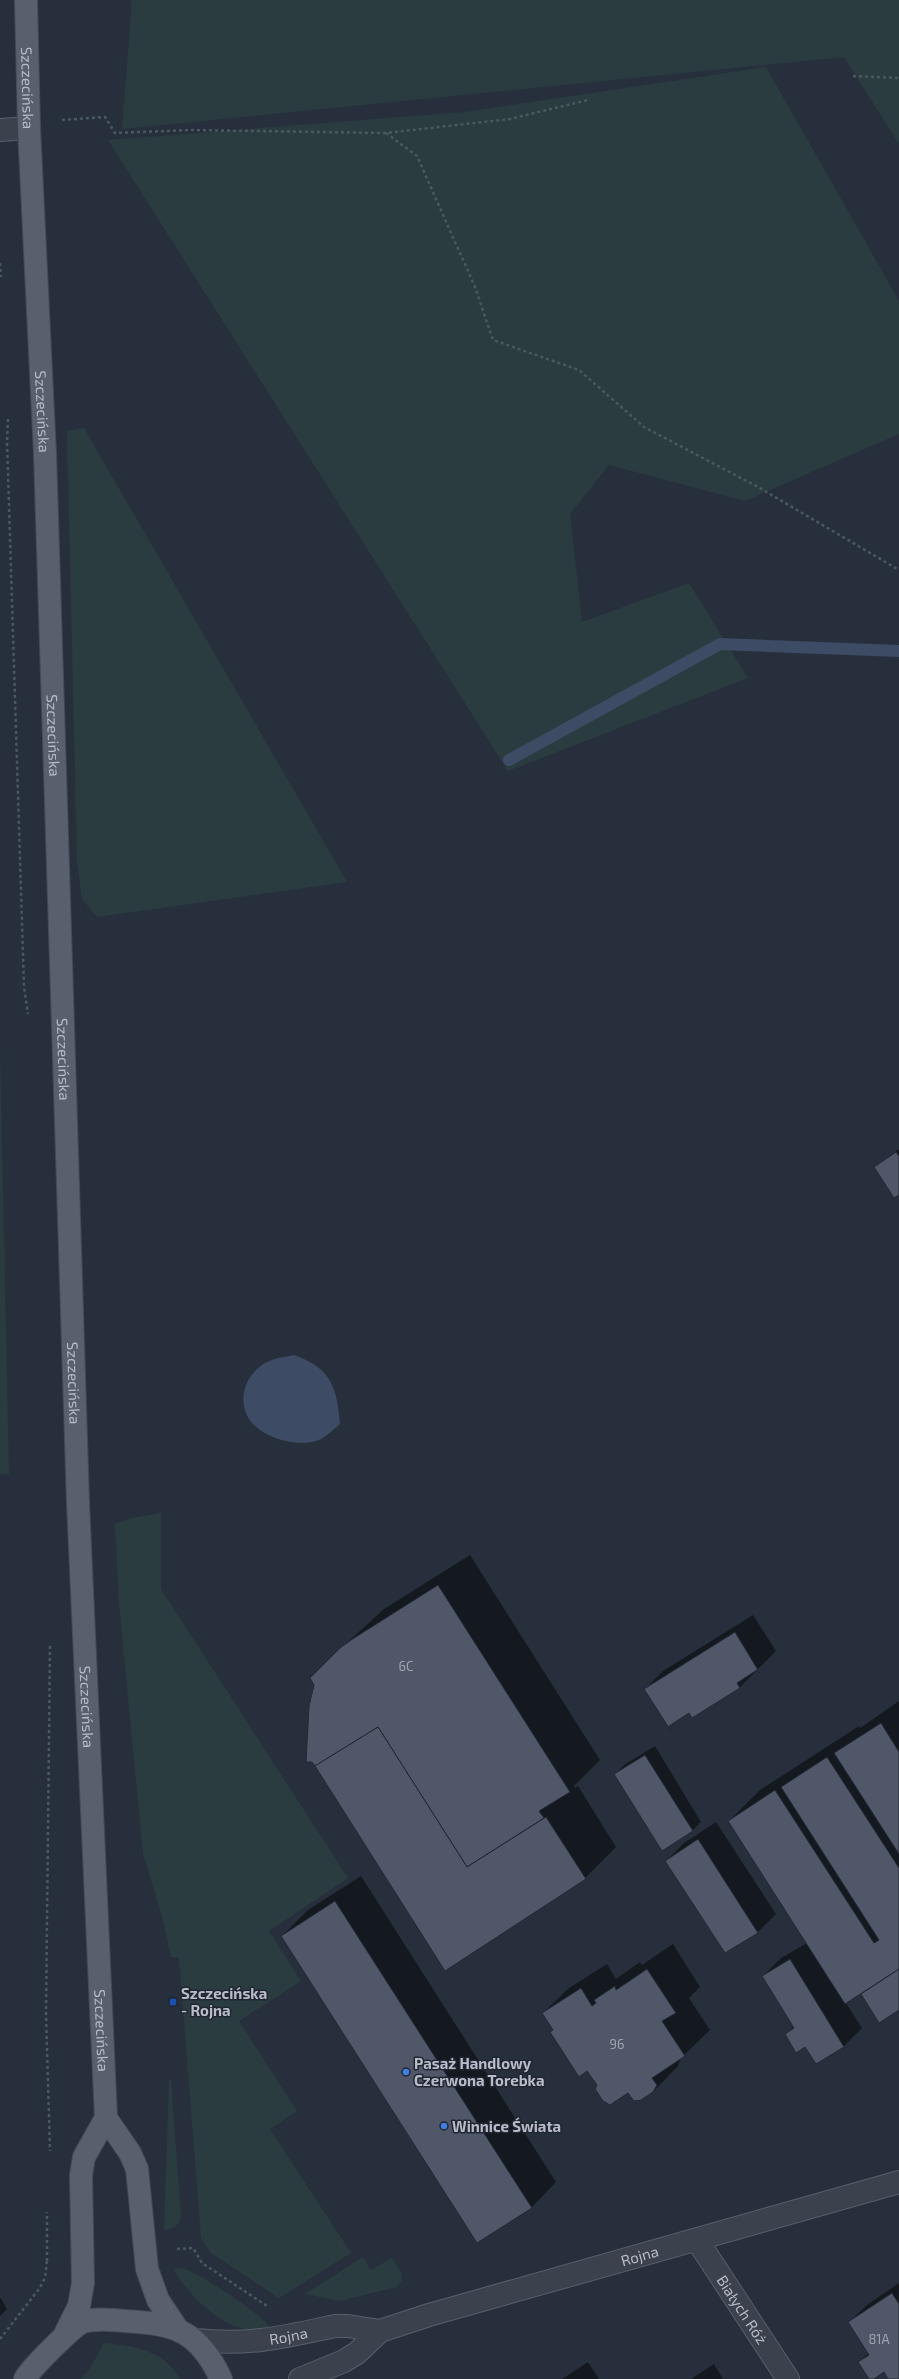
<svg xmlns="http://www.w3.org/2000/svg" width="899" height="2379" font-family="'Exo 2',sans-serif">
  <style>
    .green { fill: #2a3c3f }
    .water { fill: #3e4b64 }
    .shadow { fill: #0007 }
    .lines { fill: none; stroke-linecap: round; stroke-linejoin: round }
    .stream { stroke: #3e4b64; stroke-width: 12 }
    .building { fill: #505768; stroke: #222834 }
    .minor-casing { stroke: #595f6b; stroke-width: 24 }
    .major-casing { stroke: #444a56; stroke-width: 24 }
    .path { stroke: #49595d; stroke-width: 2.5; stroke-dasharray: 3 3; stroke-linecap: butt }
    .minor { stroke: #3b414d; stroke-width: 22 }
    .major { stroke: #59606d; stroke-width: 22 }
    .transit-dot { fill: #1a4fb4; stroke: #202632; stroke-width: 1.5 }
    .shop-dot { fill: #3f7fe0; stroke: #202632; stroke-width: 1.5 }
    .labels { text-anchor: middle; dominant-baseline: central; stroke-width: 3; stroke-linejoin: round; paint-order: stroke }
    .number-label { font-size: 13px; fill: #9da3b0 }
    .street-label { font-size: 15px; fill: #b7bcc8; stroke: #202632 }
    .poi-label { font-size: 15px; font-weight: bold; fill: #b7bcc8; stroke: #202632; text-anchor: start }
  </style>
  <rect width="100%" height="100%" fill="#272f3d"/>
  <!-- green -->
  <g class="green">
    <path d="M 132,0 L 899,0 L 899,144 L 844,57 L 122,129 Z"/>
    <path d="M 766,67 L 899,301 L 899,434 L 745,501 L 609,465 L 570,514 L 582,622 L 689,583 L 748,678 L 508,771 L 108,140 L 465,112 Z"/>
    <path d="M 84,428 L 347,882 L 97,917 L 82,899 L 77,863 L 67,431 Z"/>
    <path d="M 0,1049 L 9,1474 L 0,1474 Z"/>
    <path d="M 161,1513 L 161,1589 L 348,1878 L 269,1931 L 301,1981 L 239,2021 L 297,2111 L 270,2129 L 351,2253 L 279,2298 L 211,2253 L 201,2238 L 179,1957 L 171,1957 L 162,1916 L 143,1854 L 119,1603 L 115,1524 L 131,1518 Z"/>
    <path d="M 169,2079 L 171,2080 L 181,2216 C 179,2226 173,2229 164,2230 Z"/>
    <path d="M 363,2257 L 371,2270 L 392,2258 L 401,2272 L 402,2281 L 397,2287 L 339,2301 L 305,2294 Z"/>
    <path d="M 183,2268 C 200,2274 261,2313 270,2328 C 262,2329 253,2330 245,2329 C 216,2324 187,2292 173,2269 Z"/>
    <path d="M 104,2343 C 133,2346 165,2350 180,2379 L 80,2379 L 89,2370 Z"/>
  </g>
  <!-- water -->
  <path class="water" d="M 294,1355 C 331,1368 337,1387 340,1424 C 334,1429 328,1435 321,1439 C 300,1449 262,1439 249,1419 C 236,1398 247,1372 267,1362 C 275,1358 285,1357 294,1355 Z"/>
  <!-- shadow -->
  <g class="shadow">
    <path d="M 899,1149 L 899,1194 L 875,1167 Z"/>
    <path d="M 470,1555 L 600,1760 L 574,1786 L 575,1788 L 578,1786 L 616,1847 L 585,1878 L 445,1969 L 340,1649 L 384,1609 Z"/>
    <path d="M 753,1615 L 776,1651 L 740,1687 L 692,1717 L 689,1711 L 645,1689 L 663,1671 Z"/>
    <path d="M 899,1701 L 899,2009 L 865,1990 L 846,2003 L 862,2028 L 844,2046 L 816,2062 L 806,2046 L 786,2034 L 794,2026 L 763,1976 L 781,1958 L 807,1943 L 729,1821 L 760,1790 L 859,1726 L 860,1728 Z"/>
    <path d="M 655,1746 L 701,1822 L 692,1831 L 615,1774 L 624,1765 Z"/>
    <path d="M 716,1822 L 776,1914 L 758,1932 L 725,1952 L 666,1861 L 684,1843 Z"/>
    <path d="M 361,1876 L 556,2182 L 531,2208 L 282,1936 L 308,1910 Z"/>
    <path d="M 673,1944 L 700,1987 L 689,1998 L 710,2030 L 681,2058 L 678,2066 L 653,2092 L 629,2092 L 598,2084 L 588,2069 L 551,2032 L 554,2029 L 543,2013 L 569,1988 L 607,1964 L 616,1979 L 640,1962 L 642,1965 Z"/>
    <path d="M 899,2283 L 899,2379 L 889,2379 L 884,2371 L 871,2379 L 859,2362 L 869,2353 L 849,2322 L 867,2305 Z"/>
    <path d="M 0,2297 L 7,2309 L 0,2316 Z"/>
    <path d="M 588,2362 L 599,2379 L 562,2379 Z"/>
    <path d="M 714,2364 L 723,2379 L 691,2379 Z"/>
  </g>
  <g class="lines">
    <!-- stream -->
    <path class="stream" d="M 509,760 L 720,644 L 899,651"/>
  </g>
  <!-- building -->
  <g class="building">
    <path d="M 896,1152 L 899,1156 L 899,1195 L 894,1198 L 874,1167 Z"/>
    <path d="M 438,1585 L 570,1792 L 539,1811 L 544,1818 L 467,1867 L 378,1727 L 315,1766 L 312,1762 L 306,1762 L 309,1706 L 314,1685 L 310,1678 L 340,1648 L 351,1640 Z"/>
    <path d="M 735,1632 L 761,1675 L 757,1670 L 737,1683 L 740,1688 L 692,1718 L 689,1713 L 669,1726 L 671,1731 L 644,1689 Z"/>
    <path d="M 881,1723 L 899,1752 L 899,1854 L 834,1753 Z"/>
    <path d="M 378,1727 L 467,1867 L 546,1817 L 586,1879 L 445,1971 L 315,1766 Z"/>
    <path d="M 645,1755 L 693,1831 L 662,1851 L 614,1774 Z"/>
    <path d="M 827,1757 L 899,1868 L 899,1969 L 845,2004 L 728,1821 L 775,1790 L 874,1943 L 879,1940 L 781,1787 Z"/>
    <path d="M 698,1839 L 758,1933 L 725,1953 L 665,1861 Z"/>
    <path d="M 335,1901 L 532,2208 L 477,2243 L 281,1936 Z"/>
    <path d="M 790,1959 L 844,2047 L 816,2064 L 805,2047 L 796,2053 L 785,2034 L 794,2028 L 762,1976 Z"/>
    <path d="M 647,1969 L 676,2013 L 662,2021 L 685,2056 L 652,2078 L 657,2085 L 653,2092 L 641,2100 L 634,2101 L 628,2093 L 610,2105 L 603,2101 L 595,2089 L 597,2085 L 587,2071 L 579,2077 L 550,2032 L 553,2030 L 542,2013 L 581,1988 L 592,2006 L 596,2003 L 594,2000 L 615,1986 L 616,1990 Z"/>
    <path d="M 899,1969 L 899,2010 L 879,2023 L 861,1994 Z"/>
    <path d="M 892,2293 L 899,2304 L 899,2379 L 888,2379 L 884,2372 L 874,2379 L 869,2379 L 858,2362 L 869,2355 L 848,2322 Z"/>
  </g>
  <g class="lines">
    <!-- minor casing -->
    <g class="minor-casing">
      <g id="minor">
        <path d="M 0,130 L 29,128"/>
        <path id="s1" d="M 697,2240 L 788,2379"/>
        <path id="s2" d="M 196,2340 C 249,2346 284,2337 335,2326 L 348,2326 L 380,2331"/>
        <path id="s3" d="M 300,2379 L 344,2361 L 357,2353 L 380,2331 L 429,2315 L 899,2182"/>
      </g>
    </g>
    <!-- major casing -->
    <g class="major-casing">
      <g id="major">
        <path id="s4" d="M 26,0 L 29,128 L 45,454 L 78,1503 L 106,2118 L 84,2157 L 81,2175 L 83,2283 L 79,2306 L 66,2332"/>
        <path d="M 106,2118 L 130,2153 L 137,2169 L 147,2269 L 158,2300 L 176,2327"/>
        <path d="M 25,2379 C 30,2369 73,2326 83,2322 C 96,2318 111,2320 125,2321 C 176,2324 199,2331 221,2379"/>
      </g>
    </g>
    <!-- path -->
    <g class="path">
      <path d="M 853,76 L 899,78"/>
      <path d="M 62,120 L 105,117 L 115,133 L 189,130 L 386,133 L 510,119 L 588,100"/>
      <path d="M 386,133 L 417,156 L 475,287 L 493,340 L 579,370 L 644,427 L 758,487 L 899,570"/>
      <path d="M 0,263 L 1,277"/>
      <path d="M 8,419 L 7,441 L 24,987 L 28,1014"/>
      <path d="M 50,1646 L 46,2014 L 50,2151"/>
      <path d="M 177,2249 L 193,2248 L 202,2263 L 267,2306"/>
      <path d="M 47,2261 L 47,2212"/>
      <path d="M 0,2339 L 39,2289 L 45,2278 L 47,2261"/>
    </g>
    <!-- minor -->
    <use href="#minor" class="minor"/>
    <!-- major -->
    <use href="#major" class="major"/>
  </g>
  <!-- markers -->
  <rect class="transit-dot" x="169" y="1998" width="8" height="8" rx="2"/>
  <g class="shop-dot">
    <circle cx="406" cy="2072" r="4"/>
    <circle cx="444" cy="2126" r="4"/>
  </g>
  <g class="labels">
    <!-- number labels -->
    <g class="number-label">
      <text x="406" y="1666">6C</text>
      <text x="617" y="2044">96</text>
      <text x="879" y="2339">81A</text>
    </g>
    <!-- street labels -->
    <g class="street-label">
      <text stroke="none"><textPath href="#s4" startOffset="88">Szczecińska</textPath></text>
      <text stroke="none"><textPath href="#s4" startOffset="412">Szczecińska</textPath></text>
      <text stroke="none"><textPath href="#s4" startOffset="736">Szczecińska</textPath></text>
      <text stroke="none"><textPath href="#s4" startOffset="1060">Szczecińska</textPath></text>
      <text stroke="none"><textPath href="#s4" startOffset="1384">Szczecińska</textPath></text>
      <text stroke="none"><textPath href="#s4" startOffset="1708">Szczecińska</textPath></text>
      <text stroke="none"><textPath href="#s4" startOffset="2032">Szczecińska</textPath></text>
      <text stroke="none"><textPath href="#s3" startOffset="365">Rojna</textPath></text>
      <text stroke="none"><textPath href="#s1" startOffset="83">Białych Róż</textPath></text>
      <text stroke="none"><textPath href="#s2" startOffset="93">Rojna</textPath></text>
    </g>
    <!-- poi labels -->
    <g class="poi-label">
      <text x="181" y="1993">Szczecińska<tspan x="181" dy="17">- Rojna</tspan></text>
      <text x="414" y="2063">Pasaż Handlowy<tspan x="414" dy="17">Czerwona Torebka</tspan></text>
      <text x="452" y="2126">Winnice Świata</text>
    </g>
  </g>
</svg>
